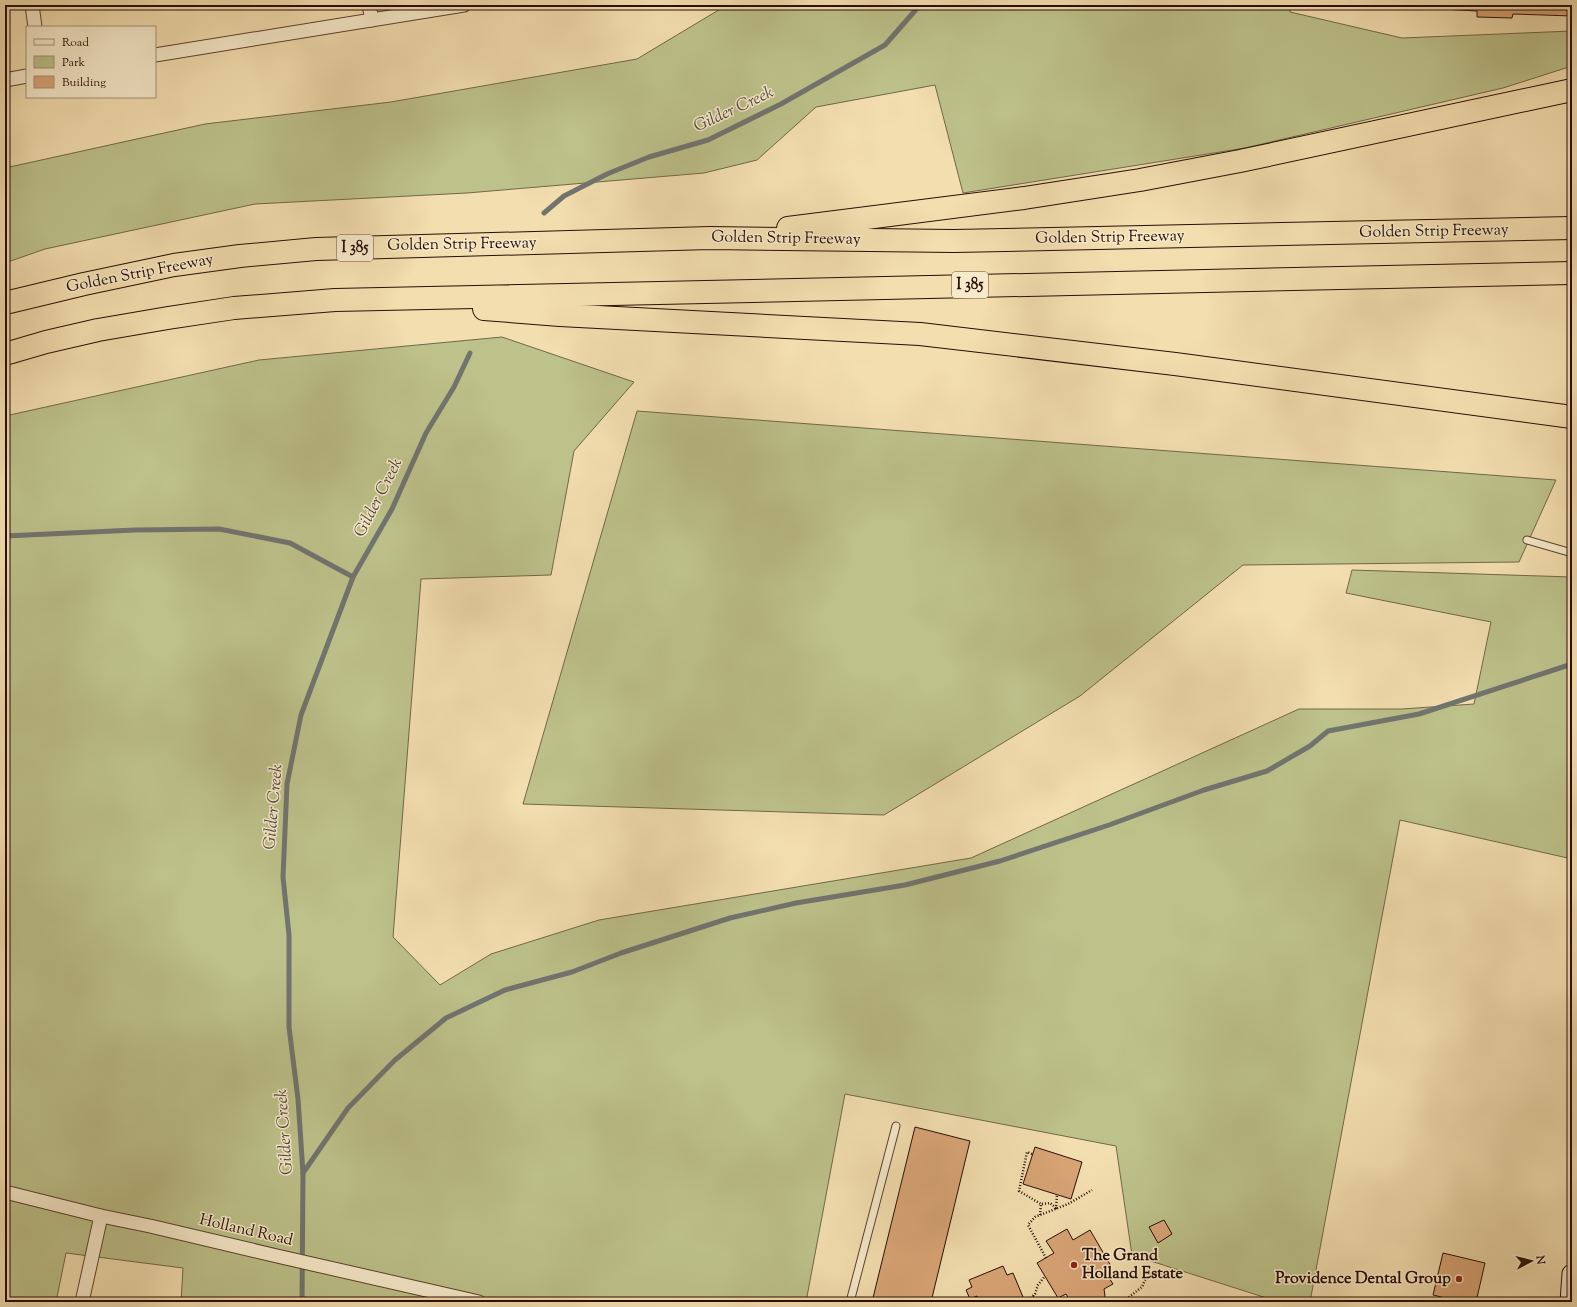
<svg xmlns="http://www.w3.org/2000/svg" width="1577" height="1307" font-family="'Sorts Mill Goudy',serif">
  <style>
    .green { fill: #bdc18a; stroke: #726747 }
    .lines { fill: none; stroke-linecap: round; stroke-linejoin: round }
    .stream { stroke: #71746f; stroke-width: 5 }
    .building { fill: #d9a577; stroke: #280d04 }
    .service-casing { stroke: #5b412f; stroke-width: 9 }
    .minor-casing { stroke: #5b412f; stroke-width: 15 }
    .secondary-casing { stroke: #280d04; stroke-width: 21 }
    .motorway-casing { stroke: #280d04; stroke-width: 24 }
    .path { stroke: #280d04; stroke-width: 2.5; stroke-dasharray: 1 2; stroke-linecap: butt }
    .service { stroke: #f7eacb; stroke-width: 7 }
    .minor { stroke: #f7eacb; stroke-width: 13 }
    .secondary { stroke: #f7eacb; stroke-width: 19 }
    .motorway { stroke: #f3deaf; stroke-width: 22 }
    .poi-dot { fill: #8f2418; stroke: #f7eacb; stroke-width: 1.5 }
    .labels { text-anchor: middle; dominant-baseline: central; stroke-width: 3; stroke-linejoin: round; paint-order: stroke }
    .shield { fill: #f7eacb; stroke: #664f40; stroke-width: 1 }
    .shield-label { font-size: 15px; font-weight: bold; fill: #280d04 }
    .street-label { font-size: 16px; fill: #280d04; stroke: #f7eacb }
    .poi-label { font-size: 16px; font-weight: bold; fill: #280d04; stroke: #f7eacb; text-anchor: start }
    .water-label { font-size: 17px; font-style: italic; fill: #524943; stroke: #f7eacb }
  </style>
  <rect width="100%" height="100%" fill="#f3deaf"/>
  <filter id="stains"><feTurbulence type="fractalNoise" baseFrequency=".005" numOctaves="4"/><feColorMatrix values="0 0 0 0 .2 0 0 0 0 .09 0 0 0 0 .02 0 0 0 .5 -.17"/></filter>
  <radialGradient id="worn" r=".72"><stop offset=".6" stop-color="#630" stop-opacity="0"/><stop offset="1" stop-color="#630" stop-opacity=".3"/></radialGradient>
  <!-- green -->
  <g class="green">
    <path d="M 727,5 L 1290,5 L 1290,12 L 1402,38 L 1572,31 L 1572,66 L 1503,88 L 1245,148 L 963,193 L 935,85 L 816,107 L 757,160 L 704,173 L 467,193 L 255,204 L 45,249 L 5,263 L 5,168 L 205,124 L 391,102 L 637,59 Z"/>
    <path d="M 502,337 L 634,382 L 574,451 L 551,575 L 421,579 L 393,937 L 440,985 L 491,954 L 599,920 L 971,858 L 1299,709 L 1402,709 L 1474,704 L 1491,622 L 1346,593 L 1352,570 L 1572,577 L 1572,859 L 1400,820 L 1310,1302 L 1279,1302 L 1132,1255 L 1116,1146 L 845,1094 L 806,1302 L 181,1302 L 183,1268 L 66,1253 L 56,1302 L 5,1302 L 5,416 L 259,360 Z"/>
    <path d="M 637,411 L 1556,480 L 1519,562 L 1243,565 L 1080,696 L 884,815 L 523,804 Z"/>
  </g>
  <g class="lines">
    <!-- stream -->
    <g class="stream">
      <path d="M 544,213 L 564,196 L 607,174 L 649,157 L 708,140 L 781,104 L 885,45 L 920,5"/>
      <path d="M 5,536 L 135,530 L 219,529 L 290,543 L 353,577"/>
      <path d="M 303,1173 L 348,1108 L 395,1060 L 446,1018 L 505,990 L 572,972 L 621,953 L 730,918 L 796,903 L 905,885 L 1000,861 L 1109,825 L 1204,790 L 1267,771 L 1310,746 L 1328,731 L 1419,714 L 1569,665"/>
      <path d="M 302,1302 L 303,1173 L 298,1099 L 289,1027 L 289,935 L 283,877 L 287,784 L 301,715 L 353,577 L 392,509 L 426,433 L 454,387 L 470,353"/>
    </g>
  </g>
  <!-- building -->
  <g class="building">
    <path d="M 1443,5 L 1572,5 L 1572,16 L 1513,14 L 1512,18 L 1477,17 L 1477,11 L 1442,9 Z"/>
    <path d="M 915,1127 L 970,1141 L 931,1302 L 872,1302 Z"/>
    <path d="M 1035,1147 L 1082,1162 L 1071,1199 L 1023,1184 Z"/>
    <path d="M 1164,1220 L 1172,1234 L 1158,1243 L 1149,1227 Z"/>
    <path d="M 1067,1229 L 1073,1240 L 1090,1230 L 1111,1266 L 1104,1270 L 1113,1284 L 1104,1289 L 1105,1296 L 1103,1302 L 1071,1302 L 1066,1294 L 1058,1298 L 1037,1263 L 1054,1253 L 1046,1241 Z"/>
    <path d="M 1443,1253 L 1485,1263 L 1476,1302 L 1462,1302 L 1433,1295 Z"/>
    <path d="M 1003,1266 L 1007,1275 L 1013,1273 L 1023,1297 L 1011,1302 L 979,1302 L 977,1296 L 970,1299 L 966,1290 L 972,1287 L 969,1280 Z"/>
  </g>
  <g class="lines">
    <!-- service casing -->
    <g class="service-casing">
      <g id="service">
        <path d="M 1527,540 L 1572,553"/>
        <path d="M 850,1302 L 896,1126"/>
      </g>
    </g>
    <!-- minor casing -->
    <g class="minor-casing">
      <g id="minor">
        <path d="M 32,5 L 35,27"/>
        <path d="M 369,5 L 372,20"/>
        <path d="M 155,55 L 464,5"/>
        <path d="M 5,80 L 27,76"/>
        <path d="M 5,1192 L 101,1216 L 150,1226 L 277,1256 L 479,1302"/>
        <path d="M 82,1302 L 101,1216"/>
      </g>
    </g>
    <!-- secondary casing -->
    <g class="secondary-casing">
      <path id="secondary" d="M 1570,1302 L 1572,1274"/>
    </g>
    <!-- motorway casing -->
    <g class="motorway-casing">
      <g id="motorway">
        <path d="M 788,228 L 1024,198 L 1140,180 L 1240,161 L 1572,90"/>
        <path d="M 5,303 L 84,284 L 174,265 L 240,256 L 316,249 L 710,238 L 954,241 L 1572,228"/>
        <path d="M 484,309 L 560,315 L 920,334 L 1175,364 L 1572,417"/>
        <path d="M 5,354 L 46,342 L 98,330 L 168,318 L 234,308 L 335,300 L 1572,273"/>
      </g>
    </g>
    <!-- path -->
    <g class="path">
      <path d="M 1032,1154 L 1027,1152 L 1019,1191 L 1041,1204"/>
      <path d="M 1040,1215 L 1041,1204 L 1050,1203 L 1056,1208 L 1057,1195"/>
      <path d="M 1046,1258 L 1028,1225 L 1035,1217 L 1068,1204 L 1092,1190"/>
      <path d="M 1033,1296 L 1039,1302"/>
      <path d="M 1124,1301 L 1142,1287 L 1148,1273 L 1173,1276"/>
      <path d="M 1026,1302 L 1035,1294 L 1038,1285 L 1045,1276"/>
    </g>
    <!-- service -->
    <use href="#service" class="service"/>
    <!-- minor -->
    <use href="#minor" class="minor"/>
    <!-- secondary -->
    <use href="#secondary" class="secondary"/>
    <!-- motorway -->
    <use href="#motorway" class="motorway"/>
  </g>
  <!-- markers -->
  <g class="poi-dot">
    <circle cx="1074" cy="1265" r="4"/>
    <circle cx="1459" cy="1279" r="4"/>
  </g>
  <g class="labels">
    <!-- shield labels -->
    <g class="shield">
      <rect x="337" y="235" width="36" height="26" rx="3"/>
      <rect x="952" y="272" width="36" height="26" rx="3"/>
    </g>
    <g class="shield-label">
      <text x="355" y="248">I 385</text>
      <text x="970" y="285">I 385</text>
    </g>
    <!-- street labels -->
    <g class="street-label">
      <text transform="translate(1434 232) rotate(-1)">Golden Strip Freeway</text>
      <text transform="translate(1110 238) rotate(-1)">Golden Strip Freeway</text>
      <text transform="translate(786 239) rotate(1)">Golden Strip Freeway</text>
      <text transform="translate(462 245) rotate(-1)">Golden Strip Freeway</text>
      <text transform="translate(140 274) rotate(-11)">Golden Strip Freeway</text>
      <text transform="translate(246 1231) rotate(13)">Holland Road</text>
    </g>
    <!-- poi labels -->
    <g class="poi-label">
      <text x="1082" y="1256">The Grand<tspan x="1082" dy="18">Holland Estate</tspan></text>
      <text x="1451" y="1279" text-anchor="end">Providence Dental Group</text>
    </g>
    <!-- water labels -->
    <g class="water-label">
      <text transform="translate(734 110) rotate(-25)">Gilder Creek</text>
      <text transform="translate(379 498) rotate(-63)">Gilder Creek</text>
      <text transform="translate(274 807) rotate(-85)">Gilder Creek</text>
      <text transform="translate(285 1132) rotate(-94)">Gilder Creek</text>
    </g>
  </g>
  <!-- margin -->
  <rect width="1577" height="1307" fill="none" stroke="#f3deaf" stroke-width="20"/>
  <rect x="6" y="6" width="1565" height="1295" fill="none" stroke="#280d04" stroke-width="2"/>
  <rect x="10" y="10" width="1557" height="1287" fill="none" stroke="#280d04"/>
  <!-- legend -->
  <rect x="26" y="26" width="130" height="72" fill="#f7eacb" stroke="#a4927b"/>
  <rect x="34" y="39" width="20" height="6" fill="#f7eacb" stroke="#a4927b"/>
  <text x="62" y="46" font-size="12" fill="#280d04">Road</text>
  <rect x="34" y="56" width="20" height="12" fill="#bdc18a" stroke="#a4927b"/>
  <text x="62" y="66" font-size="12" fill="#280d04">Park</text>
  <rect x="34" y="76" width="20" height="12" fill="#d9a577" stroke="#a4927b"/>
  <text x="62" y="86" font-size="12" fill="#280d04">Building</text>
  <!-- north arrow -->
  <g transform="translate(1531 1261) rotate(83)" stroke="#f7eacb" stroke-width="3" paint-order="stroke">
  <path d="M0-3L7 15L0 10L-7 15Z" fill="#280d04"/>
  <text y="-6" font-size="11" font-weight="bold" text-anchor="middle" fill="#280d04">N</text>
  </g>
  <rect width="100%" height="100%" filter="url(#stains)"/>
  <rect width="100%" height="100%" fill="url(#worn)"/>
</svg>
